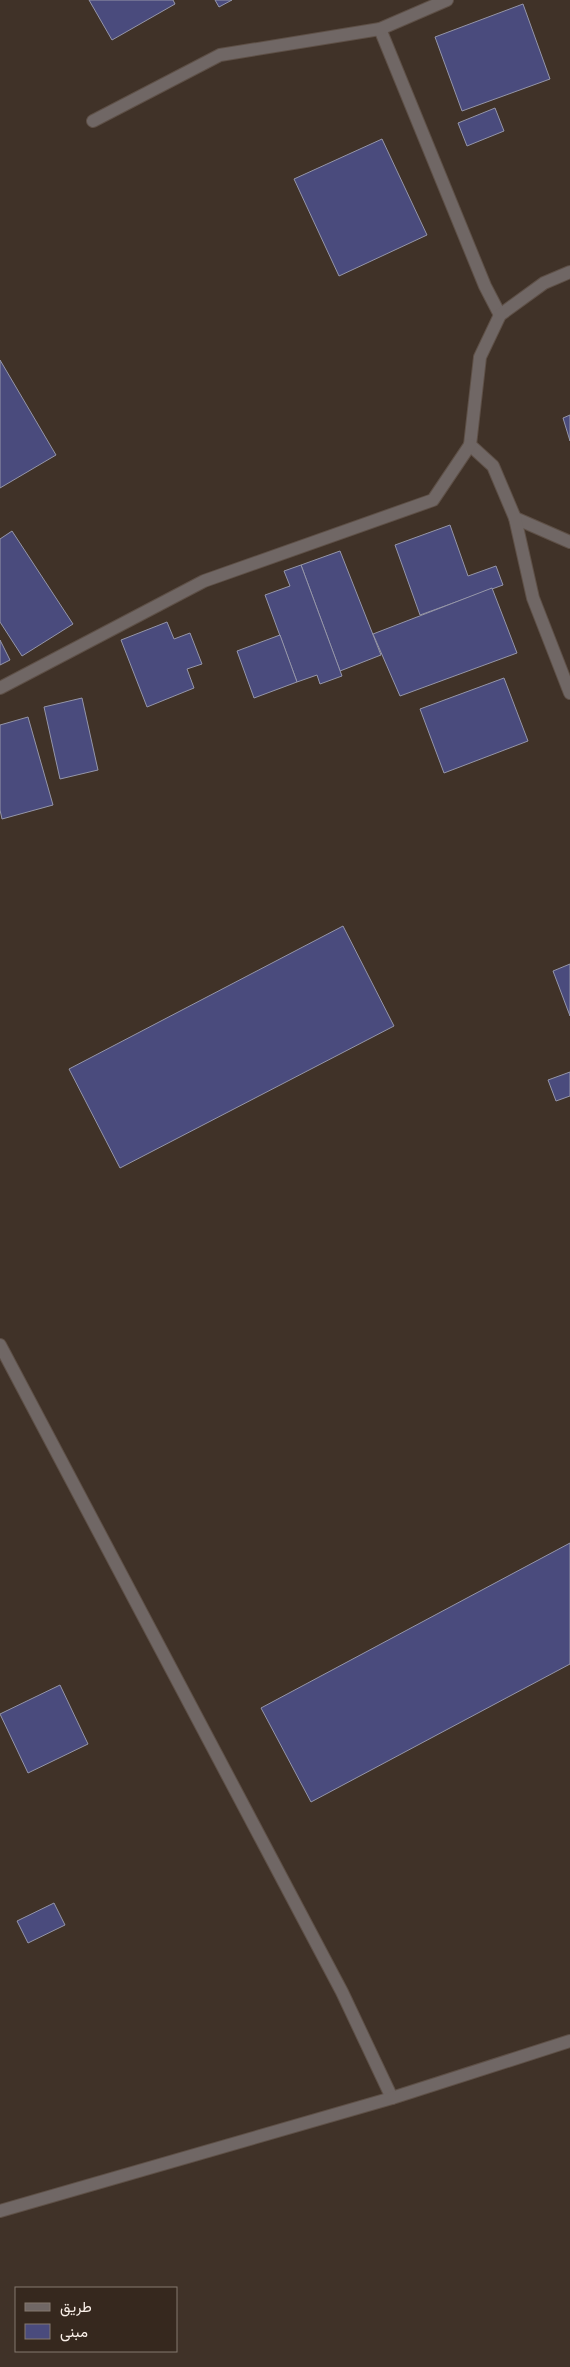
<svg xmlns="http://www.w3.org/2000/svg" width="570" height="2367" font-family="'Archivo Narrow',Vazirmatn,sans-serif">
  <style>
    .building { fill: #4a4b7d; stroke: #9596a9 }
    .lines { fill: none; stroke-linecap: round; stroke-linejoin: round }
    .lane-casing { stroke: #5e5047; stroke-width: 14 }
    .street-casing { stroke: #5e5047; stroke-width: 14 }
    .lane { stroke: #706765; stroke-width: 12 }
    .street { stroke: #706765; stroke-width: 12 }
  </style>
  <rect width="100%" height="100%" fill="#403228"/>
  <!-- building -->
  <g class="building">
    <path d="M 89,0 L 173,0 L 175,4 L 112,40 Z"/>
    <path d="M 215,0 L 232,0 L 219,7 Z"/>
    <path d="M 523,4 L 550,79 L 462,111 L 435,37 Z"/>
    <path d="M 495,108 L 504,131 L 467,146 L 458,123 Z"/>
    <path d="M 382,139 L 427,235 L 339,276 L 294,179 Z"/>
    <path d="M 0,360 L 56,455 L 0,488 Z"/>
    <path d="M 570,415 L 570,441 L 563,418 Z"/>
    <path d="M 450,525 L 468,576 L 496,566 L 503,585 L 420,615 L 395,545 Z"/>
    <path d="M 12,531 L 73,624 L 22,656 L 0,622 L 0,539 Z"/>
    <path d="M 340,551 L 381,655 L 340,671 L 301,565 Z"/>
    <path d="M 301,565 L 342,676 L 320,684 L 317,675 L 297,682 L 265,595 L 290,586 L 284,571 Z"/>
    <path d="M 492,588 L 517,653 L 400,696 L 373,634 Z"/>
    <path d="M 167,622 L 174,639 L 190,633 L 202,664 L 187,669 L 194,688 L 147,707 L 121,640 Z"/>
    <path d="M 280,635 L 297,682 L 254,698 L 237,651 Z"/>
    <path d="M 0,640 L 10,660 L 0,665 Z"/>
    <path d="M 504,678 L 528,741 L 444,773 L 420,709 Z"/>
    <path d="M 82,698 L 98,770 L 60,779 L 44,707 Z"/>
    <path d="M 28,717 L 53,805 L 2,819 L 0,810 L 0,725 Z"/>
    <path d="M 343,926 L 394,1026 L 120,1168 L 69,1069 Z"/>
    <path d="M 570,964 L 570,1016 L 553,971 Z"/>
    <path d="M 570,1072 L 570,1096 L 556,1101 L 548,1080 Z"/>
    <path d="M 570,1543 L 570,1664 L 311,1802 L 261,1708 Z"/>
    <path d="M 60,1685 L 88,1744 L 28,1773 L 0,1714 Z"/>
    <path d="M 54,1903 L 65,1925 L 28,1943 L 17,1921 Z"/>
  </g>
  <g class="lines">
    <!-- lane casing -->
    <g class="lane-casing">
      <path id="lane" d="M 515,518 L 570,542"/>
    </g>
    <!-- street casing -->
    <g class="street-casing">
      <g id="street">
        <path d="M 380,29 L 485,286 L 500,315"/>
        <path d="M 93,121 L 220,55 L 380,29 L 447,0"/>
        <path d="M 570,272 L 544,283 L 500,315 L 480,357 L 470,445 L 493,466 L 515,518 L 533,598 L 570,693"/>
        <path d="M 0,688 L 204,581 L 433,500 L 470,445"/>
        <path d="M 0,1345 L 342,1992 L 392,2098"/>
        <path d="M 0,2211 L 392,2098 L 570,2041"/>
      </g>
    </g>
    <!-- lane -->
    <use href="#lane" class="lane"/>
    <!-- street -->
    <use href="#street" class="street"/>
  </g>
  <!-- legend -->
  <rect x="15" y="2287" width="162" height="65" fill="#36281e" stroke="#84786f"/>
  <rect x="25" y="2303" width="25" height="8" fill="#706765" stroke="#84786f"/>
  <text x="60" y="2312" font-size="15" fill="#faf0e9">طريق</text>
  <rect x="25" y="2324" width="25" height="15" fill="#4a4b7d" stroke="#84786f"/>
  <text x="60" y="2337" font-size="15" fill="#faf0e9">مبنى</text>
</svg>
